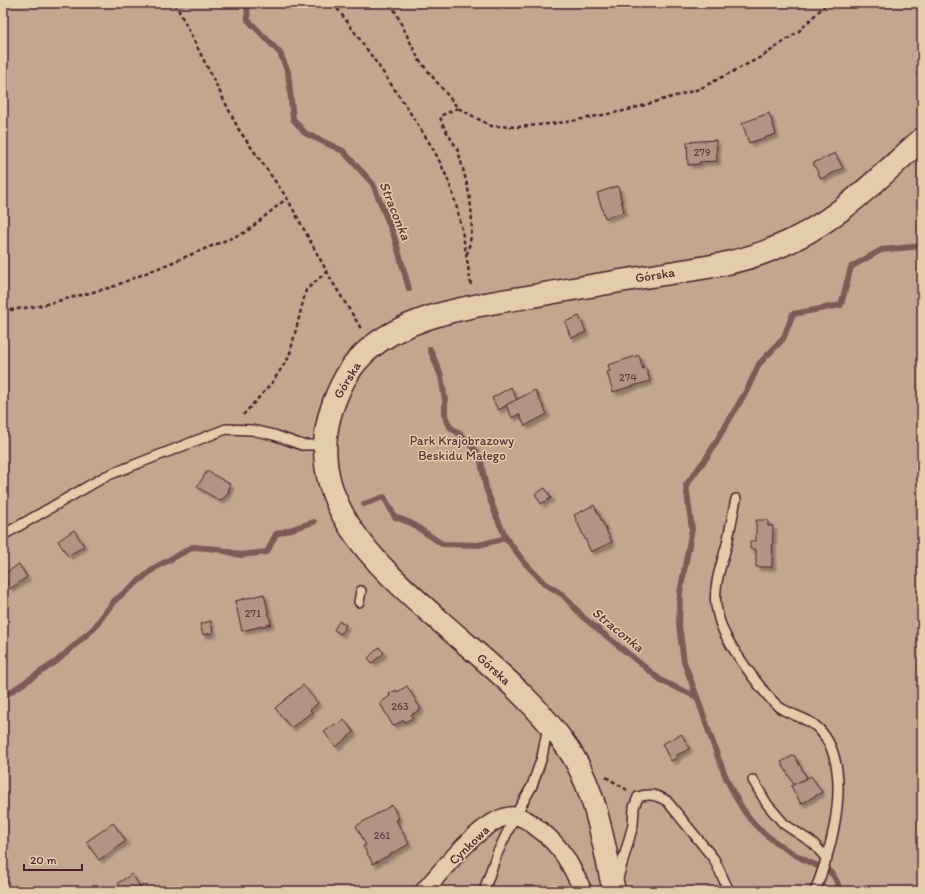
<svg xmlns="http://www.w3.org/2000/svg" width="925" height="894" font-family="Itim,sans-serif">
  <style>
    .green { fill: #c2a790; stroke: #86635e }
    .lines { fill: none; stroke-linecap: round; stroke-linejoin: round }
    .stream { stroke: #7e5a57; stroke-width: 6 }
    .building { fill: #b19482; stroke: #4a1f2b; filter: url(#shadow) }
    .lane-casing { stroke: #4a1f2b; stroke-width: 12 }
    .street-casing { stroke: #4a1f2b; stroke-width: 20 }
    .secondary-casing { stroke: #4a1f2b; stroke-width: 25 }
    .path { stroke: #4a1f2b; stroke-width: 2.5; stroke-dasharray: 4 3; stroke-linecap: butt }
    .lane { stroke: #e3ccac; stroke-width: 9 }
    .street { stroke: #e3ccac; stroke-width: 17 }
    .secondary { stroke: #e3ccac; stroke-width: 22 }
    .labels { text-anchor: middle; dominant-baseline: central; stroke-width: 3; stroke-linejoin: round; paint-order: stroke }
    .number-label { font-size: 11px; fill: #643c41 }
    .street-label { font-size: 13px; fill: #4a1f2b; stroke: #e3ccac }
    .park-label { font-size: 13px; fill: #5c333a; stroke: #e3ccac }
    .water-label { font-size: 14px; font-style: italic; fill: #5b333a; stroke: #e3ccac }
  </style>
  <defs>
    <filter id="shadow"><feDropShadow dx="3.5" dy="3.5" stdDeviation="1" flood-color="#0004"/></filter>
  </defs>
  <rect width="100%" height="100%" fill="#ddc5a7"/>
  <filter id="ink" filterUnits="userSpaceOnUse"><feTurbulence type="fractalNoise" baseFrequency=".025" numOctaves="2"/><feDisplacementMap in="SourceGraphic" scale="8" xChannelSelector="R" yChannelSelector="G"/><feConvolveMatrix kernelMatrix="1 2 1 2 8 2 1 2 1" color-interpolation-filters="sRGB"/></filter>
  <g filter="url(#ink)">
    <!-- green -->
    <rect class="green" x="3" y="3" width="919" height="888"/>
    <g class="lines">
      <!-- stream -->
      <g class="stream">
        <path d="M 247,3 L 248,20 L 280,53 L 288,72 L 293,119 L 305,133 L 343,151 L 373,184 L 395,239 L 409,289"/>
        <path d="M 430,349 L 441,376 L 445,400 L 445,416 L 450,427 L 465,438 L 480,456 L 486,488 L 497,518 L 506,538 L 525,563 L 544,583 L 563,595 L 584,618 L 662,681 L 697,697 C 713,740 728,804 764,833 C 777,844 791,853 805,860 C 813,865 824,867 830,872 C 836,877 838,884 840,891"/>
        <path d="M 364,504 L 384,497 L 395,517 L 411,523 L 442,544 L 479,545 L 506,538"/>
        <path d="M 3,697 L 57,661 L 94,628 L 114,601 L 156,567 L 193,547 L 218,549 L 240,555 L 267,552 L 276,534 L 314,522"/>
        <path d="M 697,697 L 684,662 L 679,625 L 680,593 L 692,529 L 686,485 L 707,457 L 747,390 L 759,364 L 783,339 L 793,314 L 841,305 L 851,267 L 881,250 L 922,246"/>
      </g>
    </g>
    <!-- building -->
    <g class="building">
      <path d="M 769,113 L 776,134 L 749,143 L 742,123 Z"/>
      <path d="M 716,140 L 717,161 L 699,162 L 700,164 L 688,165 L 687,142 Z"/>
      <path d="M 835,153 L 843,168 L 821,179 L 813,163 Z"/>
      <path d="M 618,186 L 624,212 L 605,218 L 597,193 Z"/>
      <path d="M 579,316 L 586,332 L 571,338 L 565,322 Z"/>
      <path d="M 639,355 L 643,369 L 646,368 L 650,381 L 613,392 L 607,372 L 610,371 L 608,365 Z"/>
      <path d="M 511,387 L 517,400 L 498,410 L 492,398 Z"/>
      <path d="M 535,390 L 547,414 L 525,426 L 519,414 L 512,418 L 506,405 Z"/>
      <path d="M 207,471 L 230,484 L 228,494 L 220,501 L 197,487 Z"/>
      <path d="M 545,488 L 551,498 L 541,504 L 535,494 Z"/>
      <path d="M 594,505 L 612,542 L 591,552 L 574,515 Z"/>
      <path d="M 756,520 L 768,520 L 768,526 L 773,526 L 772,567 L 756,567 L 756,549 L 750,549 L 750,541 L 756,541 Z"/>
      <path d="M 74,530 L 84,546 L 68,556 L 58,541 Z"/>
      <path d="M 19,564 L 27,577 L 10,589 L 3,575 Z"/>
      <path d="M 264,594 L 271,624 L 242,631 L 235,601 Z"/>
      <path d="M 211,621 L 213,633 L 203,635 L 200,624 Z"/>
      <path d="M 339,621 L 346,625 L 341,634 L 334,630 Z"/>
      <path d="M 379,647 L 384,653 L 372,663 L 368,658 Z"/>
      <path d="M 303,685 L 318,703 L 310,710 L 312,712 L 291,728 L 275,708 Z"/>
      <path d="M 407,686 L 421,709 L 411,715 L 413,718 L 405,722 L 404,720 L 393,726 L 380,703 L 390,696 L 389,694 L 396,690 L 397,692 Z"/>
      <path d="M 344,720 L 354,732 L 336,747 L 324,732 L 335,724 L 337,726 Z"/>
      <path d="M 682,734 L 689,749 L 677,755 L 677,758 L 671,761 L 662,744 Z"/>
      <path d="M 794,755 L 807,778 L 794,785 L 781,762 Z"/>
      <path d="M 811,776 L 822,792 L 801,804 L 791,786 Z"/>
      <path d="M 392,805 L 399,819 L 396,820 L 409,844 L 373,864 L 363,846 L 366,845 L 356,826 Z"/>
      <path d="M 113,823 L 126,841 L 99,860 L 86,842 Z"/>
      <path d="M 132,874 L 141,888 L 136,891 L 123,891 L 118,883 Z"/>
    </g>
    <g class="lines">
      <!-- lane casing -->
      <g class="lane-casing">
        <g id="lane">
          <path d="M 736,499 C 733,514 730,529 727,544 C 722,563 713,586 716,606 C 718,617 721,628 727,638 C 735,653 768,701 782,709 C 794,716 810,719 819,729 C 855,767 832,848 815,891"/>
          <path d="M 3,535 L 106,476 L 226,429 L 252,430 L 274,435 L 302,445 L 324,445"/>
          <path d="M 359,602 L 361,591"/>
          <path d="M 753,780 L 767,804 L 784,824 L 813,843 L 827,859"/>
          <path d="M 617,882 L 633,825 L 634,807 L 638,797 C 649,793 657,795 667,801 L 714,859 L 729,891"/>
          <path d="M 484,891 L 496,856 L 515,816 L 532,786 L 542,757 L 548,726"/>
        </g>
      </g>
      <!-- street casing -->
      <g class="street-casing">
        <path id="street" d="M 424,891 C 442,871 488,811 516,816 C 526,818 532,824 540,830 C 562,847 571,865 583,891"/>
      </g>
      <!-- secondary casing -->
      <g class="secondary-casing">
        <path id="secondary" d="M 614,891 C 603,843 596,788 567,747 C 533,698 485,661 441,622 C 380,568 303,503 331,411 C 337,393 345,375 357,361 C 396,315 477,305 533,296 C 576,288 620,281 664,274 C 701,268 741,263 775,248 C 834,225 876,180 922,139"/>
      </g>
      <!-- path -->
      <g class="path">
        <path d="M 175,3 L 239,130 L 287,198 L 333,283 L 362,330"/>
        <path d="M 333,3 C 359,37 383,72 407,108 C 420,128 434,148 444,171 C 460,206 465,247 471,286"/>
        <path d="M 391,3 L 419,60 L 458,108 L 491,126 L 519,127 L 567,122 L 628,110 L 699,89 L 763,56 L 799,31 L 827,3"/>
        <path d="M 458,108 L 440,116 C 443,129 451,137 457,149 C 460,155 461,163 463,169 C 471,198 476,225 467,254"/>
        <path d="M 3,311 L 39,306 L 112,287 L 246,232 L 287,198"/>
        <path d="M 243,415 L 271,384 L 289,357 L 306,290 L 327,271"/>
        <path d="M 606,777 L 627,790"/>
      </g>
      <!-- lane -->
      <use href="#lane" class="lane"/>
      <!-- street -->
      <use href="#street" class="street"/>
      <!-- secondary -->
      <use href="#secondary" class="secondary"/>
    </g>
  </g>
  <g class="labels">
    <!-- number labels -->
    <g class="number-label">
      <text x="702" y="152">279</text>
      <text x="628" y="377">274</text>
      <text x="253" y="613">271</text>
      <text x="400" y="706">263</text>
      <text x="382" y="835">261</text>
    </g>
    <!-- street labels -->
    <g class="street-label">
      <text transform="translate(655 275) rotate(-9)">Górska</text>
      <text transform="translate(347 380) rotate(-59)">Górska</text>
      <text transform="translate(494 669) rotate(42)">Górska</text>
      <text transform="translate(469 845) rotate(-44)">Cynkowa</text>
    </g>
    <!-- park labels -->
    <g class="park-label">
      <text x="462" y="440">Park Krajobrazowy<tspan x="462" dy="15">Beskidu Małego</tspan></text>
    </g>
    <!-- water labels -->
    <g class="water-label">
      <text transform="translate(395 211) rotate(68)">Straconka</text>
      <text transform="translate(618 630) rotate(39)">Straconka</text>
    </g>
  </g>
  <!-- margin -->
  <rect width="925" height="894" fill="none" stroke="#e3ccac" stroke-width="16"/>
  <rect x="8" y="8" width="909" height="878" fill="none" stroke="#4a1f2b" stroke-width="1.5" filter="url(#ink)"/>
  <!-- scale -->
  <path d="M24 864v6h58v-6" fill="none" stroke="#4a1f2b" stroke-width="2"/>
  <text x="30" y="864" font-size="12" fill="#4a1f2b" stroke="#e3ccac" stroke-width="3" paint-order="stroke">20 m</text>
</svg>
